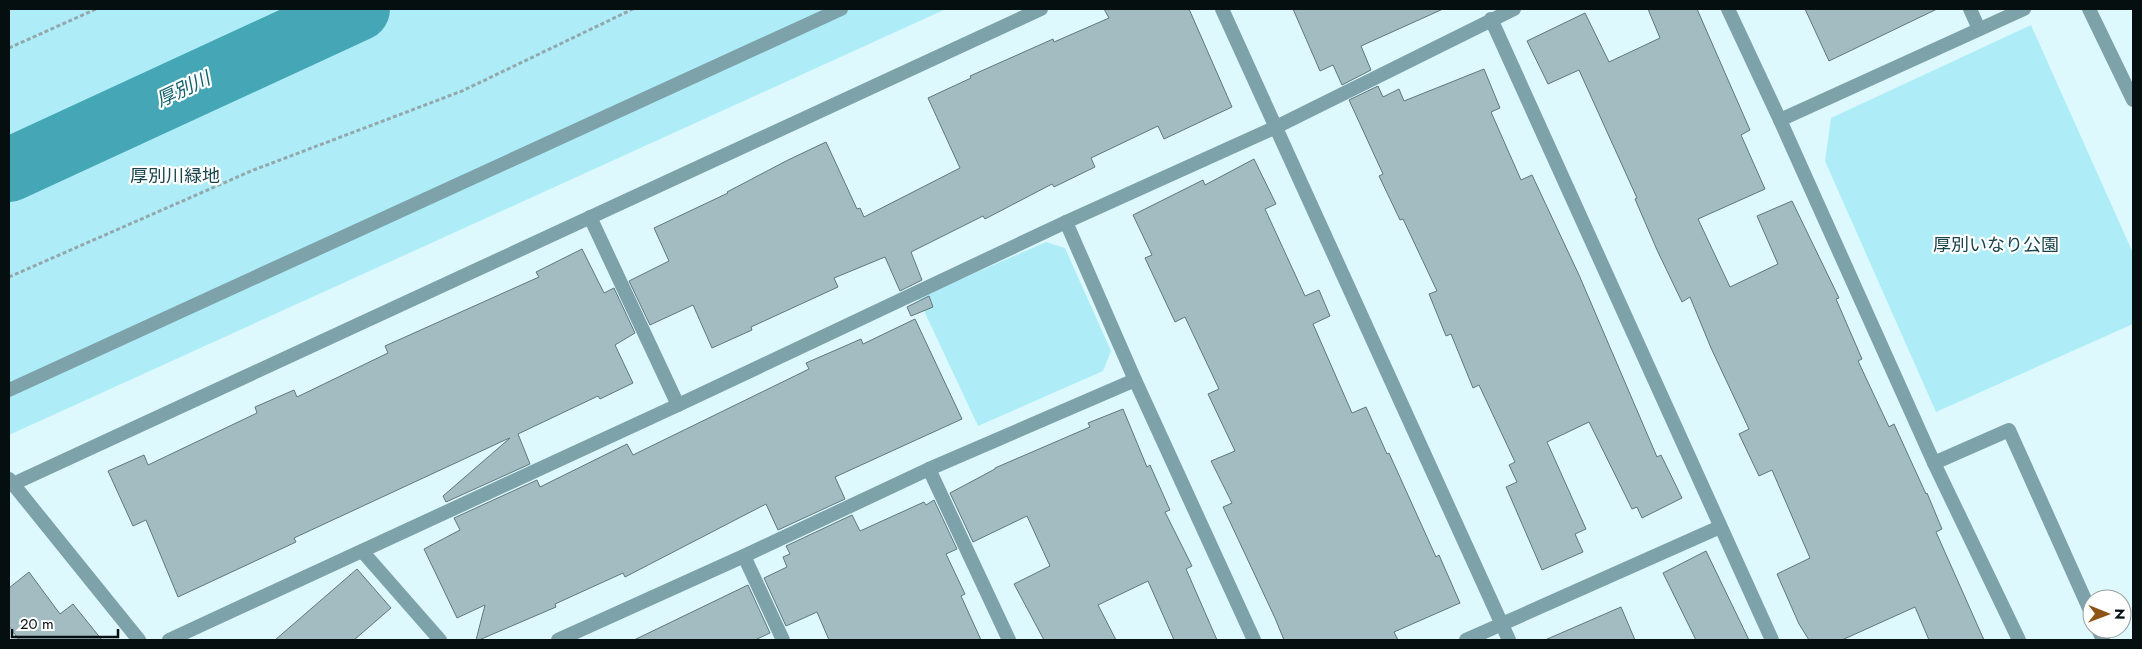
<svg xmlns="http://www.w3.org/2000/svg" width="2142" height="649" font-family="Jost,'Noto Sans JP',sans-serif">
  <style>
    .green { fill: #aeedf8 }
    .lines { fill: none; stroke-linecap: round; stroke-linejoin: round }
    .river { stroke: #45a6b6; stroke-width: 64 }
    .building { fill: #a3bcc1; stroke: #60787d }
    .path { stroke: #93a8ac; stroke-width: 3; stroke-dasharray: 4 2.5; stroke-linecap: butt }
    .service { stroke: #7da2a9; stroke-width: 14 }
    .minor { stroke: #7da2a9; stroke-width: 14 }
    .labels { text-anchor: middle; dominant-baseline: central; stroke-width: 4.5; stroke-linejoin: round; paint-order: stroke }
    .park-label { font-size: 18px; fill: #1a454c; stroke: #fff }
    .water-label { font-size: 19px; font-style: italic; fill: #11616d; stroke: #fff }
  </style>
  <rect width="100%" height="100%" fill="#def9fe"/>
  <!-- green -->
  <g class="green">
    <path d="M 9,9 L 946,9 L 9,435 Z"/>
    <path d="M 2031,25 L 2133,253 L 2133,324 L 1936,412 L 1825,161 L 1831,118 Z"/>
    <path d="M 1046,242 L 1065,248 L 1111,351 L 1103,371 L 978,426 L 918,298 Z"/>
  </g>
  <g class="lines">
    <!-- river -->
    <path class="river" d="M 9,170 L 358,9"/>
  </g>
  <!-- building -->
  <g class="building">
    <path d="M 1104,9 L 1189,9 L 1232,107 L 1164,139 L 1158,126 L 1091,158 L 1095,167 L 1054,187 L 1052,184 L 985,219 L 983,216 L 911,252 L 922,280 L 900,291 L 885,257 L 834,278 L 838,287 L 751,327 L 752,330 L 712,348 L 693,305 L 650,325 L 629,281 L 669,261 L 654,228 L 728,193 L 727,192 L 788,160 L 826,142 L 857,209 L 860,208 L 864,217 L 960,168 L 928,98 L 971,78 L 970,76 L 1053,39 L 1054,42 L 1109,18 Z"/>
    <path d="M 1293,9 L 1443,9 L 1361,46 L 1371,70 L 1342,85 L 1333,65 L 1320,71 Z"/>
    <path d="M 1648,9 L 1697,9 L 1750,130 L 1741,135 L 1765,189 L 1698,219 L 1730,287 L 1778,264 L 1757,216 L 1792,201 L 1839,298 L 1836,299 L 1862,359 L 1858,361 L 1889,427 L 1894,424 L 1926,494 L 1927,493 L 1942,529 L 1936,532 L 1984,640 L 1929,640 L 1915,607 L 1842,640 L 1809,640 L 1799,624 L 1777,574 L 1810,558 L 1772,470 L 1759,476 L 1739,434 L 1749,429 L 1711,348 L 1690,297 L 1682,302 L 1657,250 L 1635,199 L 1637,198 L 1579,70 L 1548,84 L 1527,41 L 1585,13 L 1609,62 L 1660,38 Z"/>
    <path d="M 1805,9 L 1937,9 L 1829,61 Z"/>
    <path d="M 1484,69 L 1500,108 L 1491,112 L 1521,180 L 1532,175 L 1579,275 L 1657,457 L 1661,455 L 1682,498 L 1642,518 L 1637,507 L 1632,509 L 1589,422 L 1547,442 L 1586,529 L 1575,534 L 1583,552 L 1542,570 L 1506,487 L 1517,482 L 1509,465 L 1515,462 L 1479,385 L 1473,388 L 1451,334 L 1446,336 L 1429,294 L 1437,291 L 1403,219 L 1400,220 L 1379,176 L 1383,174 L 1349,100 L 1378,86 L 1383,97 L 1399,89 L 1404,101 Z"/>
    <path d="M 1254,159 L 1276,204 L 1265,209 L 1305,296 L 1319,290 L 1330,316 L 1313,324 L 1352,413 L 1366,407 L 1387,454 L 1389,453 L 1436,557 L 1439,555 L 1460,603 L 1394,632 L 1398,640 L 1284,640 L 1275,618 L 1223,507 L 1232,503 L 1211,461 L 1235,451 L 1208,394 L 1219,389 L 1185,317 L 1175,322 L 1145,258 L 1152,255 L 1133,215 L 1203,180 L 1205,185 Z"/>
    <path d="M 582,249 L 604,293 L 614,288 L 635,333 L 615,345 L 633,383 L 600,399 L 598,396 L 518,434 L 530,464 L 446,502 L 443,496 L 510,438 L 505,440 L 294,538 L 296,542 L 178,597 L 146,520 L 133,526 L 108,471 L 144,455 L 148,465 L 257,413 L 255,407 L 294,390 L 297,397 L 388,353 L 385,346 L 539,277 L 536,272 Z"/>
    <path d="M 929,296 L 933,307 L 911,316 L 907,307 Z"/>
    <path d="M 915,319 L 962,419 L 835,477 L 845,499 L 778,530 L 766,504 L 625,577 L 623,573 L 555,604 L 556,607 L 479,640 L 476,640 L 485,605 L 457,618 L 424,549 L 460,530 L 454,518 L 537,480 L 540,487 L 627,444 L 633,455 L 809,369 L 806,363 L 861,339 L 863,344 Z"/>
    <path d="M 1123,409 L 1147,467 L 1150,465 L 1170,510 L 1165,512 L 1192,566 L 1186,569 L 1217,640 L 1174,640 L 1148,581 L 1098,605 L 1116,640 L 1044,640 L 1014,584 L 1050,566 L 1027,516 L 973,542 L 950,493 L 995,469 L 995,468 L 1090,427 L 1088,423 Z"/>
    <path d="M 934,500 L 957,549 L 946,554 L 965,594 L 961,596 L 981,640 L 829,640 L 817,612 L 786,626 L 764,578 L 787,567 L 783,557 L 790,554 L 786,546 L 852,515 L 860,531 L 924,502 L 926,505 Z"/>
    <path d="M 1706,551 L 1749,640 L 1696,640 L 1663,573 Z"/>
    <path d="M 357,569 L 391,608 L 354,640 L 275,640 Z"/>
    <path d="M 29,572 L 60,614 L 73,604 L 102,640 L 19,640 L 9,626 L 9,588 Z"/>
    <path d="M 748,585 L 770,633 L 755,640 L 634,640 Z"/>
    <path d="M 1621,607 L 1635,640 L 1545,640 Z"/>
  </g>
  <g class="lines">
    <!-- path -->
    <g class="path">
      <path d="M 9,48 L 96,9"/>
      <path d="M 9,277 L 251,171 L 462,91 L 633,9"/>
    </g>
    <!-- service -->
    <g class="service">
      <path d="M 2089,9 L 2133,100"/>
      <path d="M 1934,463 L 2009,430 L 2092,615"/>
      <path d="M 2098,629 L 2103,640"/>
    </g>
    <!-- minor -->
    <g class="minor">
      <path d="M 1222,9 L 1509,640"/>
      <path d="M 1728,9 L 1780,120 L 1934,463 L 2019,640"/>
      <path d="M 1970,9 L 1979,29"/>
      <path d="M 1491,19 L 1772,640"/>
      <path d="M 1780,120 L 2024,9"/>
      <path d="M 590,217 L 678,405"/>
      <path d="M 1066,222 L 1135,380 L 1254,640"/>
      <path d="M 9,390 L 841,9"/>
      <path d="M 929,469 L 1009,640"/>
      <path d="M 9,479 L 139,640"/>
      <path d="M 13,484 L 1041,9"/>
      <path d="M 362,551 L 440,640"/>
      <path d="M 744,556 L 783,640"/>
      <path d="M 169,640 L 678,405 L 1066,222 L 1276,127 L 1514,9"/>
      <path d="M 558,640 L 744,556 L 929,469 L 1135,380"/>
      <path d="M 1466,640 L 1720,527"/>
    </g>
  </g>
  <g class="labels">
    <!-- park labels -->
    <g class="park-label">
      <text x="175" y="176">厚別川緑地</text>
      <text x="1996" y="245">厚別いなり公園</text>
    </g>
    <!-- water labels -->
    <g class="water-label">
      <text transform="translate(183 89) rotate(-25)">厚別川</text>
    </g>
  </g>
  <!-- border -->
  <rect width="2142" height="649" fill="none" stroke="#060f10" stroke-width="20"/>
  <!-- north arrow -->
  <g transform="translate(2107 614) rotate(91)"><circle r="24" fill="#ffffff" stroke="#9b9f9f"/>
  <path d="M0-4L9 19L0 12L-9 19Z" fill="#905316"/>
  <text y="-8" font-size="14" font-weight="bold" text-anchor="middle" fill="#060f10">N</text>
  </g>
  <!-- scale -->
  <path d="M12 629v8h106v-8" fill="none" stroke="#060f10" stroke-width="2.5"/>
  <text x="20" y="629" font-size="15" fill="#060f10" stroke="#ffffff" stroke-width="4" paint-order="stroke">20 m</text>
</svg>
